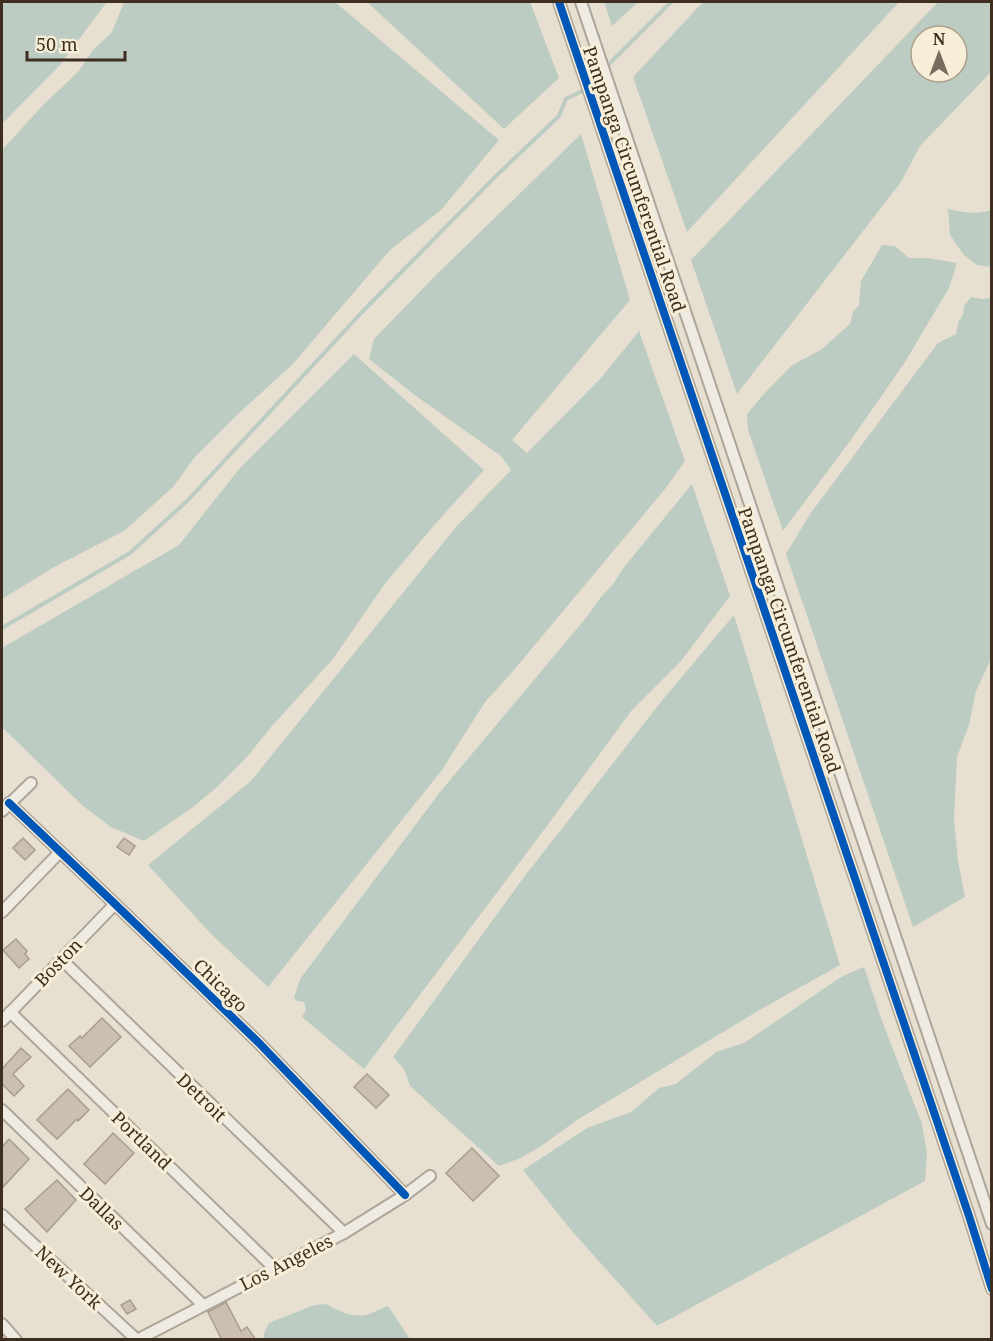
<svg xmlns="http://www.w3.org/2000/svg" width="993" height="1341" font-family="'Noto Serif',serif">
  <style>
    .water { fill: #bcccc2; fill-rule: evenodd }
    .lines { fill: none; stroke-linecap: round; stroke-linejoin: round }
    .stream { stroke: #bcccc2; stroke-width: 4 }
    .building { fill: #cbbfb2; stroke: #a89c90; stroke-width: 1.5 }
    .street-casing { stroke: #ada599; stroke-width: 14 }
    .street { stroke: #efebe3; stroke-width: 10 }
    .cycleway-casing { stroke: #f7eed8; stroke-width: 11 }
    .cycleway { stroke: #0057b8; stroke-width: 8 }
    .labels { text-anchor: middle; dominant-baseline: central; stroke-width: 6; stroke-linejoin: round; paint-order: stroke }
    .street-label { font-size: 18px; fill: #3d2e20; stroke: #f7eed8 }
  </style>
  <rect width="100%" height="100%" fill="#e7e0d1"/>
  <!-- water -->
  <g class="water">
    <path d="M 2,2 L 107,2 L 59,66 L 2,124 Z"/>
    <path d="M 124,2 L 335,2 L 499,140 L 441,210 L 390,250 L 292,365 L 238,414 L 195,457 L 173,487 L 124,531 L 56,566 L 2,599 L 2,150 L 43,105 L 78,72 L 93,50 L 112,32 Z"/>
    <path d="M 367,2 L 530,2 L 559,78 L 504,129 Z"/>
    <path d="M 604,2 L 638,2 L 612,26 Z"/>
    <path d="M 703,2 L 899,2 L 687,232 L 633,77 Z"/>
    <path d="M 938,2 L 991,2 L 991,72 L 920,146 L 901,182 L 737,394 L 691,260 ZM 921,36 L 957,36 L 957,72 L 921,72 Z"/>
    <path d="M 581,134 L 630,300 L 512,440 L 527,453 L 601,378 L 639,331 L 685,461 L 665,489 L 508,677 L 485,702 L 442,770 L 268,987 L 212,935 L 148,865 L 251,781 L 456,527 L 511,470 L 501,456 L 416,396 L 369,359 L 374,339 L 436,275 Z"/>
    <path d="M 948,209 C 962,212 978,215 991,210 L 991,267 L 977,265 L 964,255 L 950,235 Z"/>
    <path d="M 882,245 L 895,246 L 909,258 L 927,258 L 957,263 L 949,288 L 905,362 L 853,437 L 783,531 L 748,430 L 747,414 L 762,396 L 791,366 L 822,349 L 850,324 L 853,312 L 859,305 L 861,281 Z"/>
    <path d="M 971,297 L 982,299 L 991,298 L 991,659 L 976,691 L 969,725 L 957,757 L 954,820 L 958,861 L 965,897 L 913,927 L 786,554 L 810,514 L 938,343 L 956,334 L 958,323 L 963,314 L 964,306 Z"/>
    <path d="M 354,354 L 484,470 L 436,523 L 384,585 L 333,659 L 272,726 L 247,757 L 216,788 L 193,807 L 144,841 L 111,827 L 83,806 L 2,727 L 2,648 L 179,545 L 240,468 Z"/>
    <path d="M 692,484 L 730,596 L 681,661 L 632,710 L 541,834 L 364,1069 L 302,1017 L 306,1010 L 304,1002 L 297,1001 L 294,998 L 300,979 L 440,792 L 585,619 L 601,597 L 613,584 L 625,566 Z"/>
    <path d="M 734,615 L 840,965 L 763,1008 L 577,1120 L 540,1147 L 518,1159 L 499,1166 L 410,1086 L 404,1069 L 393,1057 L 524,877 L 664,698 Z"/>
    <path d="M 864,967 L 882,1021 L 922,1124 L 927,1154 L 925,1181 L 657,1326 L 571,1230 L 523,1170 L 587,1128 L 631,1112 L 659,1088 L 676,1084 L 716,1052 L 744,1043 L 841,977 Z"/>
    <path d="M 326,1304 C 338,1311 354,1319 369,1314 C 375,1312 381,1308 388,1306 L 410,1339 L 264,1339 L 264,1333 L 269,1323 L 314,1305 Z"/>
  </g>
  <g class="lines">
    <!-- stream -->
    <path class="stream" d="M 2,628 L 130,553 L 188,500 L 363,311 L 495,177 L 559,116 L 566,99 L 582,91 L 671,2"/>
  </g>
  <!-- building -->
  <g class="building">
    <path d="M 23,838 L 35,850 L 25,860 L 13,848 Z"/>
    <path d="M 124,838 L 135,846 L 129,855 L 117,847 Z"/>
    <path d="M 16,939 L 27,951 L 25,954 L 29,959 L 19,968 L 3,950 Z"/>
    <path d="M 102,1018 L 121,1037 L 90,1067 L 69,1046 L 80,1036 L 82,1038 Z"/>
    <path d="M 21,1048 L 31,1057 L 13,1074 L 24,1086 L 14,1096 L 2,1084 L 2,1069 Z"/>
    <path d="M 367,1074 L 389,1095 L 376,1108 L 354,1087 Z"/>
    <path d="M 68,1089 L 89,1110 L 78,1121 L 77,1119 L 57,1139 L 37,1120 Z"/>
    <path d="M 113,1133 L 134,1153 L 105,1184 L 84,1164 Z"/>
    <path d="M 9,1139 L 29,1159 L 2,1188 L 2,1147 Z"/>
    <path d="M 472,1148 L 499,1176 L 473,1201 L 446,1173 Z"/>
    <path d="M 57,1180 L 76,1200 L 47,1232 L 25,1209 Z"/>
    <path d="M 130,1300 L 136,1309 L 127,1314 L 121,1305 Z"/>
    <path d="M 226,1302 L 241,1331 L 247,1327 L 256,1340 L 222,1340 L 208,1312 Z"/>
  </g>
  <g class="lines">
    <!-- street casing -->
    <g class="street-casing">
      <g id="street">
        <path d="M 559,2 L 969,1216 L 992,1289"/>
        <path d="M 581,2 L 992,1224"/>
        <path d="M 9,803 L 115,904 L 259,1043 L 405,1195"/>
        <path d="M 2,811 L 31,783"/>
        <path d="M 2,912 L 60,852"/>
        <path d="M 61,959 L 344,1233"/>
        <path d="M 10,1012 L 274,1268"/>
        <path d="M 2,1021 L 115,904"/>
        <path d="M 2,1110 L 203,1305"/>
        <path d="M 2,1215 L 137,1340"/>
        <path d="M 2,1324 L 16,1340"/>
        <path d="M 137,1340 L 344,1233 L 405,1195 L 430,1176"/>
      </g>
    </g>
    <!-- street -->
    <use href="#street" class="street"/>
    <!-- cycleway casing -->
    <g class="cycleway-casing">
      <g id="cycleway">
        <path d="M 559,2 L 969,1216 L 992,1289"/>
        <path d="M 9,803 L 115,904 L 259,1043 L 405,1195"/>
      </g>
    </g>
    <!-- cycleway -->
    <use href="#cycleway" class="cycleway"/>
  </g>
  <g class="labels">
    <!-- street labels -->
    <g class="street-label">
      <text transform="translate(635 179) rotate(71)">Pampanga Circumferential Road</text>
      <text transform="translate(790 640) rotate(71)">Pampanga Circumferential Road</text>
      <text transform="translate(58 962) rotate(-46)">Boston</text>
      <text transform="translate(221 985) rotate(44)">Chicago</text>
      <text transform="translate(202 1097) rotate(44)">Detroit</text>
      <text transform="translate(142 1140) rotate(44)">Portland</text>
      <text transform="translate(102 1208) rotate(44)">Dallas</text>
      <text transform="translate(286 1262) rotate(-27)">Los Angeles</text>
      <text transform="translate(69 1277) rotate(43)">New York</text>
    </g>
  </g>
  <!-- border -->
  <rect width="993" height="1341" fill="none" stroke="#3d2e20" stroke-width="6"/>
  <!-- north arrow -->
  <g transform="translate(939 54)"><circle r="28" fill="#f7eed8" stroke="#ada18e" stroke-width="1.5"/>
  <path d="M0-4.5L10 22L0 15L-10 22Z" fill="#786c5e"/>
  <text y="-9" font-size="16" font-weight="bold" text-anchor="middle" fill="#3d2e20">N</text>
  </g>
  <!-- scale -->
  <path d="M27 51v9h98v-9" fill="none" stroke="#3d2e20" stroke-width="3"/>
  <text x="36" y="51" font-size="18" fill="#3d2e20" stroke="#f7eed8" stroke-width="4.5" paint-order="stroke">50 m</text>
</svg>
